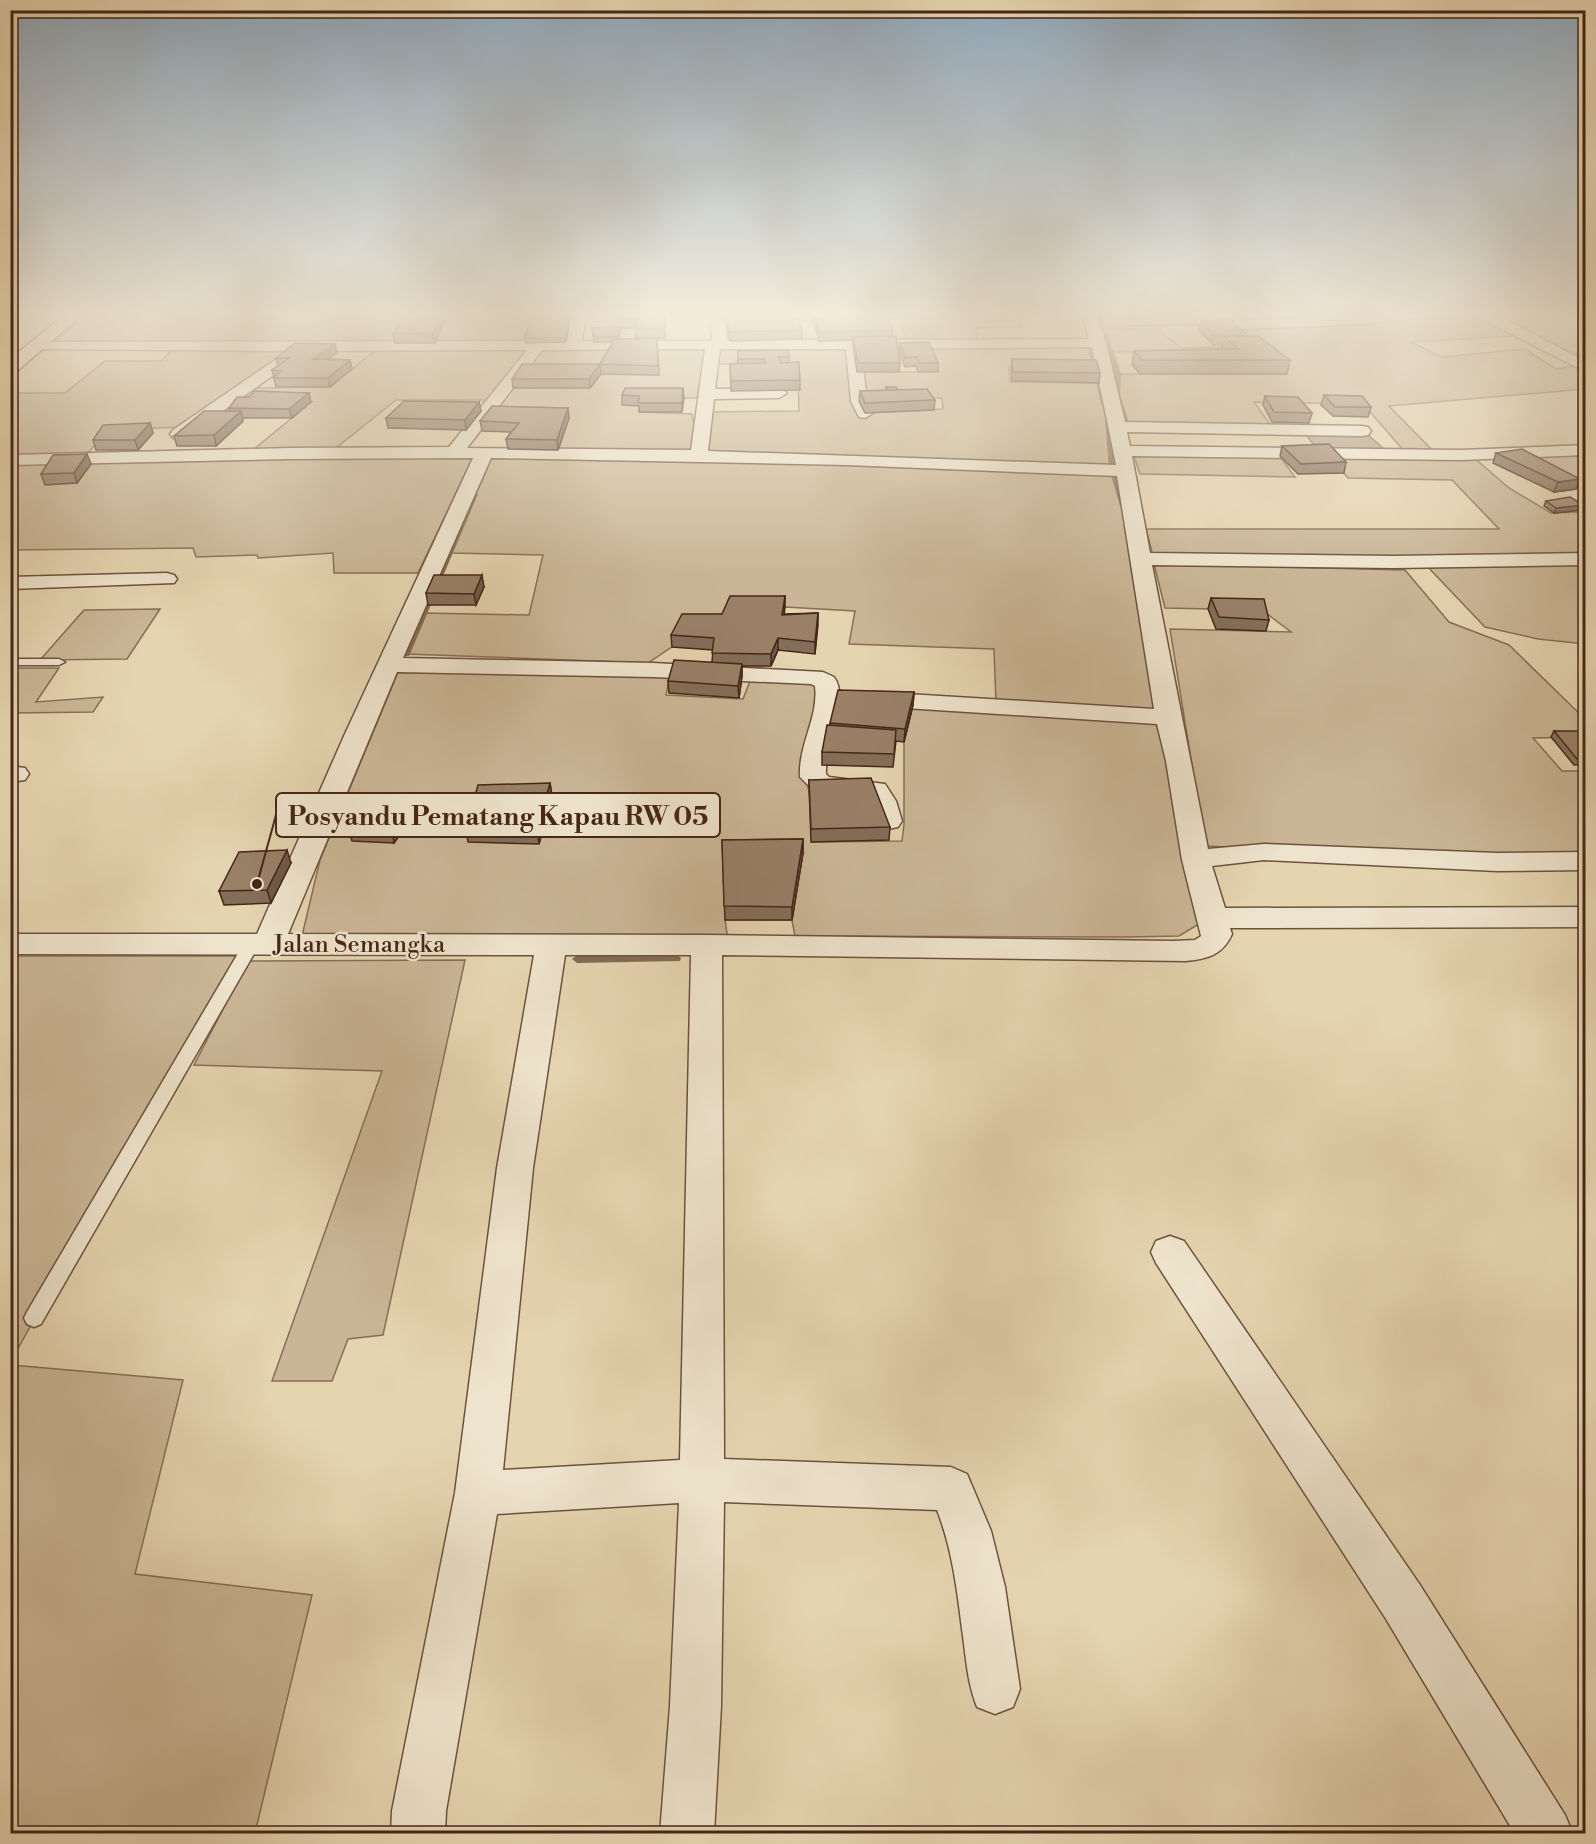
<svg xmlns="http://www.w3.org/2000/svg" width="1596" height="1844" font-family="'Libre Bodoni',serif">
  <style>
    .green { fill: #cab696; stroke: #886e56; stroke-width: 1.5 }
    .water { fill: #af997c; stroke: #856b54; stroke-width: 1.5 }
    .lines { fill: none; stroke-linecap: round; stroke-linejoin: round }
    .stream { fill: #856b54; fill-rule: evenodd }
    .lane-casing { stroke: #6e523d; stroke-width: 3 }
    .street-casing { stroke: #6e523d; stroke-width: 3 }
    .secondary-casing { stroke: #462617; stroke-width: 3 }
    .lane { fill: #eee3cc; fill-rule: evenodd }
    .street { fill: #eee3cc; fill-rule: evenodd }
    .secondary { fill: #eee3cc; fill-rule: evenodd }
    .wall { fill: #846e59; stroke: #462617; stroke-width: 1.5 }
    .shaded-wall { fill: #6b5a48; stroke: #462617; stroke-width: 1.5 }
    .building { fill: #998067; stroke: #462617; stroke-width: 1.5 }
    .labels { text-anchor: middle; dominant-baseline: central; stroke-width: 5; stroke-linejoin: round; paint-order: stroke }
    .street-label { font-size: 24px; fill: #462617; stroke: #eee3cc }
    .leader { fill: none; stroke: #462617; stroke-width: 2 }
    .callout-dot { fill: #462617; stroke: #eee3cc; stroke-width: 2 }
    .callout { fill: #eee3cc; stroke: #462617; stroke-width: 2 }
    .callout-label { font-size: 26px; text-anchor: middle; font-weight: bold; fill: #462617 }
  </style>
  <rect width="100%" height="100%" fill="#e5d4b0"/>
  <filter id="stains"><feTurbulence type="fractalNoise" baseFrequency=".00333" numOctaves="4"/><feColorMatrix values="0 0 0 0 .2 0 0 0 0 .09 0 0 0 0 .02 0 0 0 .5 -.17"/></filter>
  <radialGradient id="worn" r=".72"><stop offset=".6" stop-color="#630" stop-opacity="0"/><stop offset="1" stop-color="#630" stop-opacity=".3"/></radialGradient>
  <!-- green -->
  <g class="green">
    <path d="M 87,313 L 409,313 L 395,343 L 54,343 Z"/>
    <path d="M 446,313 L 530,313 L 523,342 L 435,343 L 445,322 Z"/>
    <path d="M 896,313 L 1083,313 L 1084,316 L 1017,316 L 1023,327 L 976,328 L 977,340 L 908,341 Z"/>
    <path d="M 1098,313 L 1411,313 L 1245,324 L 1102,327 Z"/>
    <path d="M 1451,313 L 1471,313 L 1516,336 L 1411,342 L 1442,357 L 1525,349 L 1556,369 L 1574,366 L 1585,372 L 1585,389 L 1389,406 L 1435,453 L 1405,452 L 1363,404 L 1254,402 L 1272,427 L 1126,422 L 1117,395 L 1118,374 L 1286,374 L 1255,349 L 1110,352 L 1103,329 L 1158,329 L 1181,348 L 1249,346 L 1231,328 L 1368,322 Z"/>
    <path d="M 1482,313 L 1585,313 L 1585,354 L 1568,355 Z"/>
    <path d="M 930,344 L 1090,346 L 1095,368 L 1009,367 L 1010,382 L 1099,383 L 1108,418 L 1112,468 L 867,457 L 867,459 L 699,454 L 699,456 L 562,454 L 558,450 L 568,418 L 494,416 L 513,388 L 590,388 L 601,374 L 524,373 L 540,348 L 616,348 L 602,374 L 658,375 L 657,347 L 707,345 L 697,398 L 626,398 L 623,404 L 640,406 L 640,412 L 692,414 L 699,454 L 704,412 L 799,411 L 798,372 L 781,372 L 778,366 L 788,366 L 787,359 L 738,360 L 735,364 L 716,364 L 716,346 L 847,346 L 855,402 L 865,413 L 943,409 L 942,398 L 859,401 L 857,372 L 938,372 Z"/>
    <path d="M 174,348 L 291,350 L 184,427 L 109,430 L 86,455 L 11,458 L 10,393 L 65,393 L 105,361 L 161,361 Z"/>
    <path d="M 378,348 L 529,348 L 488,400 L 396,400 L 336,448 L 252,451 L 311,402 L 230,403 L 248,388 L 330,387 Z"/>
    <path d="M 1133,453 L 1278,454 L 1295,477 L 1140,474 Z"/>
    <path d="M 1574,454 L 1585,460 L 1585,487 L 1534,456 Z"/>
    <path d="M 474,455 L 418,573 L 334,573 L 333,553 L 258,558 L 257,555 L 196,557 L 193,548 L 11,550 L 10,462 Z"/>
    <path d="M 1329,455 L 1473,457 L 1509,488 L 1551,513 L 1585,512 L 1585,555 L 1369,557 L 1153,556 L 1146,529 L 1499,529 L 1452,480 L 1348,478 Z"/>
    <path d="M 488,457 L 701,459 L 1114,473 L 1134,547 L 1159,712 L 996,702 L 994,649 L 849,644 L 855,611 L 785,607 L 731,608 L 722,626 L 672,647 L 648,663 L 406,654 L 425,613 L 529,615 L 543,555 L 450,553 Z"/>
    <path d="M 1585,562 L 1585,644 L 1538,639 L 1485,627 L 1425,564 Z"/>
    <path d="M 1154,564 L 1405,570 L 1449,622 L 1509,645 L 1585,719 L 1585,737 L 1533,738 L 1562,771 L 1585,771 L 1585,857 L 1360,853 L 1205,846 L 1170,629 L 1291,632 L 1262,610 L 1165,608 Z"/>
    <path d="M 160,609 L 127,659 L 40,660 L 84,610 Z"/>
    <path d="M 11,668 L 59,668 L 36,702 L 103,697 L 93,712 L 11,713 Z"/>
    <path d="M 399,670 L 670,674 L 666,695 L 743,699 L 752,676 L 820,685 L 804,763 L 809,793 L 812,842 L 902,841 L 904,824 L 904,742 L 913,705 L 1162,720 L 1182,860 L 1204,921 L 1179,936 L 1126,937 L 795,936 L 792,920 L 725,920 L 728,940 L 301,940 L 320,860 Z"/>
    <path d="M 11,956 L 238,956 L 11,1361 Z"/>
    <path d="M 465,960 L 383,1335 L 348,1339 L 332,1381 L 272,1381 L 382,1071 L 194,1065 L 248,961 Z"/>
    <path d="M 11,1365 L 183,1380 L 135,1574 L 312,1595 L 255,1833 L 11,1833 Z"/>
  </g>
  <!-- water -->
  <path class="water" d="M 1303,431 L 1366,433 L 1385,450 L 1317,449 Z"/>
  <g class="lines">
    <!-- stream -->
    <g class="stream">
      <path d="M 1096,313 L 1101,313 L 1103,325 L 1099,324 Z"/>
      <path d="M 1104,330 L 1107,332 L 1121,374 L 1120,395 L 1129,422 L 1126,424 L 1123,422 L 1114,395 L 1115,374 L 1101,332 Z"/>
      <path d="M 1090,344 L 1093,346 L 1107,404 L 1104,406 L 1101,404 L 1087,346 Z"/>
      <path d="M 1108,417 L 1111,419 L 1115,468 L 1112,470 L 1109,468 L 1105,419 Z"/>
      <path d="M 1104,471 L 1114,471 L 1117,473 L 1125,507 L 1120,506 L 1111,475 L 1102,474 L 1101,473 Z"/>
      <path d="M 475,492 L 478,494 L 410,654 L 409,656 L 403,656 L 402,654 L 472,494 Z"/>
      <path d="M 676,954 L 681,958 L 680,961 L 577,963 L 572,959 L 577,955 Z"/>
    </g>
    <!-- lane casing -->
    <g class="lane-casing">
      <g id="lane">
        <path d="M 10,659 L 59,659 L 65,662 L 59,665 L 10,665 Z"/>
        <path d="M 251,940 L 259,945 L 41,1324 L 34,1327 L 27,1324 L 24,1318 L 27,1312 L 243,945 Z"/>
      </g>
    </g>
    <!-- street casing -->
    <g class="street-casing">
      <g id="street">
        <path d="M 572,313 L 586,313 L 582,341 L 709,341 L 712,340 L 710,313 L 724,313 L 727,340 L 1089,339 L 1082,313 L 1096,313 L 1106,343 L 1125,422 L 1362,426 L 1368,427 L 1371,431 L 1368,435 L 1362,436 L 1127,432 L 1130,446 L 1461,450 L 1586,445 L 1586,455 L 1461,460 L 1132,456 L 1150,553 L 1393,556 L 1586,553 L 1586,565 L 1393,568 L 1152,565 L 1208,849 L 1264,844 L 1497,853 L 1586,852 L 1586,870 L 1497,871 L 1264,860 L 1212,866 L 1225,908 L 1586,907 L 1586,927 L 1230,928 L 1232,934 C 1223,955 1207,959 1186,961 L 722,955 L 724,1459 L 951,1467 L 967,1474 L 991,1531 L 1005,1587 L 1020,1689 L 1013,1707 L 995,1714 L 977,1707 C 967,1682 966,1656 962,1629 C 957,1589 952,1548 937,1510 L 724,1502 L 721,1706 L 714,1834 L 660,1834 L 670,1706 L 679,1503 L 497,1514 L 446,1811 L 445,1834 L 391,1834 L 392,1811 L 455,1493 L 497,1168 L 534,955 L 10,954 L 10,934 L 257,934 L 344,736 L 473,458 L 289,459 L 10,465 L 10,455 L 289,448 L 449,447 L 527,350 L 307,351 L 185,438 L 173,438 L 170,434 L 173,430 L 288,351 L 39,349 L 32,345 L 34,342 L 567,341 ZM 1092,347 L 1116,465 L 708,451 L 714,399 L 779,398 L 787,393 L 779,388 L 715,389 L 720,349 L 846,349 L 851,401 L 859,417 L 865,418 L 873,413 L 867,401 L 861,349 ZM 705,349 L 691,450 L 467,448 L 542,350 ZM 491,458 L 847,465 L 1117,476 L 1154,709 L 874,692 L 865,694 L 862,699 L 865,704 L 874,706 L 1157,724 L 1166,761 L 1182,860 L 1201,936 L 1195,940 L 1173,941 L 707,935 L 288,934 L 397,672 L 653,677 L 811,684 L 815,686 C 819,717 798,745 800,777 L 813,790 L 867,797 L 878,827 L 888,829 L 898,827 L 902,821 L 896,801 L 885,784 L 829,777 L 826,774 C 824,745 851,701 834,677 L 823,672 L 653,663 L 403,658 ZM 565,955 L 691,955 L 680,1460 L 503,1470 L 533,1168 Z"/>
        <path d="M 753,313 L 861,313 L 862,315 L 855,319 L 756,321 L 749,317 Z"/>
        <path d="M 1387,313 L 1436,313 L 1429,317 L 1366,324 L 1219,330 L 1212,326 L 1219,322 Z"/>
        <path d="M 1470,313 L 1490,313 L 1509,321 L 1586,362 L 1586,372 Z"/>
        <path d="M 167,573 L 174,575 L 177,579 L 174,583 L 10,589 L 10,577 Z"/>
        <path d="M 10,766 L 25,768 L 29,774 L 25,780 L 10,782 Z"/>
        <path d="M 1170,1236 L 1184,1241 L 1420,1585 L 1565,1815 L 1573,1834 L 1515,1834 L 1386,1619 L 1156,1263 L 1151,1252 L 1156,1241 Z"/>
      </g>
    </g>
    <!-- secondary casing -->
    <g class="secondary-casing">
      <path id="secondary" d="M 67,313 L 84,313 L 16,372 L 10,373 L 10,359 Z"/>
    </g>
    <!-- lane -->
    <use href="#lane" class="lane"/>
    <!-- street -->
    <use href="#street" class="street"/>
    <!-- secondary -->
    <use href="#secondary" class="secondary"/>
  </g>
  <!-- wall -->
  <g class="wall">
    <path d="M 447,313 L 435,343 L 395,343 L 393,334 Z"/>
    <path d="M 533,313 L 570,313 L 566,342 L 525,343 L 525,338 Z"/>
    <path d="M 620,313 L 665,313 L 665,338 L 636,338 L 635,328 L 621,328 Z"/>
    <path d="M 726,313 L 802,330 L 802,339 L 730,341 L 726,320 Z"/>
    <path d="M 812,313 L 886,313 L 893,331 L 892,336 L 900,363 L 899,372 L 857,372 L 853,346 L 853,340 L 819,341 Z"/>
    <path d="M 1201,321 L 1247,335 L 1247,336 L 1290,360 L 1287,374 L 1140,374 L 1132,365 L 1134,351 L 1222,349 L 1222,344 L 1213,345 L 1199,330 Z"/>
    <path d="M 620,327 L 619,339 L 657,338 L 659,375 L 601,374 L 600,364 L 613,342 L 594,342 L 592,328 Z"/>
    <path d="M 900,343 L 938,363 L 938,372 L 918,372 L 916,366 L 905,367 L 899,352 Z"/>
    <path d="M 335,344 L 337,353 L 327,359 L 350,360 L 352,369 L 330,387 L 276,387 L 272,370 L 278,366 L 276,358 Z"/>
    <path d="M 738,351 L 789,357 L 789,363 L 800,380 L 800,390 L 731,391 L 730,364 L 738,364 Z"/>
    <path d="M 1012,359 L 1100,373 L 1099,383 L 1012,381 L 1011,368 Z"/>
    <path d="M 600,364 L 601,374 L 590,388 L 513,388 L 512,379 Z"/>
    <path d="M 886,387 L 935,400 L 934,410 L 865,413 L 859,401 L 860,391 L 886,391 Z"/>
    <path d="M 622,395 L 684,398 L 682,412 L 639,412 L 639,406 L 622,405 Z"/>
    <path d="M 1324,395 L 1371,407 L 1368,417 L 1333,416 L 1321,405 Z"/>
    <path d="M 1265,396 L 1312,413 L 1309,423 L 1272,422 L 1263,405 Z"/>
    <path d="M 311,402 L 292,418 L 242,418 L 243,421 L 216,446 L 177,446 L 174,436 L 229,411 L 229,408 Z"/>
    <path d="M 479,402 L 481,411 L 466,430 L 388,428 L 386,418 Z"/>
    <path d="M 568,408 L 569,418 L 558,450 L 508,449 L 506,439 L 511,432 L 482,431 L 480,421 Z"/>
    <path d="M 150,423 L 153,433 L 138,450 L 96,450 L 93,440 Z"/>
    <path d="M 1282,446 L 1346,462 L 1344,473 L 1298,474 L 1280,456 Z"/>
    <path d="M 1496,453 L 1580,479 L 1576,489 L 1554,492 L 1493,463 Z"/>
    <path d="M 91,464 L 77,483 L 45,485 L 41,474 Z"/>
    <path d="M 1546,501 L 1583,505 L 1581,510 L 1554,513 L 1544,506 Z"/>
    <path d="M 484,587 L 476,605 L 428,605 L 426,593 Z"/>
    <path d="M 785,596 L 784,614 L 818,613 L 815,654 L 778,650 L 771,666 L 742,666 L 742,676 L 739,698 L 669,693 L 668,681 L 712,662 L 713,650 L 672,647 L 671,635 L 722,614 Z"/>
    <path d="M 1211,598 L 1269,620 L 1266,631 L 1216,629 L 1208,609 Z"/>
    <path d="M 914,692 L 913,705 L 904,742 L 896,741 L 893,767 L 822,765 L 822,752 L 830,723 Z"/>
    <path d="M 1554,731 L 1586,735 L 1586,764 L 1574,765 L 1551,737 Z"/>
    <path d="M 809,780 L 890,827 L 889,840 L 811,842 Z"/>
    <path d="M 550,783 L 552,796 L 539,844 L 468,842 L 466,829 Z"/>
    <path d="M 408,823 L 394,843 L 352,841 L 350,834 Z"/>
    <path d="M 803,839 L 803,853 L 792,920 L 725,920 L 722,840 Z"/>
    <path d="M 291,863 L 271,903 L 224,905 L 219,891 Z"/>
  </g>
  <!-- shaded-wall -->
  <g class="shaded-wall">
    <path d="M 442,313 L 447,313 L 435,343 L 433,334 Z"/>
    <path d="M 569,313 L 570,316 L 566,342 L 566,338 Z"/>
    <path d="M 335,344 L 337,353 L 315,368 L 313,359 Z"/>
    <path d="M 350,360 L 352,369 L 330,387 L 328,378 Z"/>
    <path d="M 600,364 L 601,374 L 590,388 L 589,379 Z"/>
    <path d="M 683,388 L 684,398 L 682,412 L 682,403 Z"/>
    <path d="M 309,393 L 311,402 L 292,418 L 289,409 Z"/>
    <path d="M 479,402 L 481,411 L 466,430 L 465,420 Z"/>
    <path d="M 568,408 L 569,418 L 558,450 L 557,440 Z"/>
    <path d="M 241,411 L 243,421 L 216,446 L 214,435 Z"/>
    <path d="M 150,423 L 153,433 L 138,450 L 135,440 Z"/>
    <path d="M 87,454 L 91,464 L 77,483 L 74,473 Z"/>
    <path d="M 1580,479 L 1576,489 L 1554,492 L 1558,482 Z"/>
    <path d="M 1583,505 L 1581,510 L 1554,513 L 1556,508 Z"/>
    <path d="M 482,575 L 484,587 L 476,605 L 474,594 Z"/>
    <path d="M 785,596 L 785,607 L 783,626 L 782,615 Z"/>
    <path d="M 818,613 L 818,625 L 815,654 L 815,642 Z"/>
    <path d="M 778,638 L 778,650 L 771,666 L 771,654 Z"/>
    <path d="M 742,664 L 742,676 L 739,698 L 738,686 Z"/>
    <path d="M 914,692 L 913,705 L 904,742 L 905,729 Z"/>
    <path d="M 550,783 L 552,796 L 539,844 L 537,831 Z"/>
    <path d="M 406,817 L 408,823 L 394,843 L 393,836 Z"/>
    <path d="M 803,839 L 803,853 L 792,920 L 792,907 Z"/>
    <path d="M 287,850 L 291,863 L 271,903 L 267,890 Z"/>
  </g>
  <!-- building -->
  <g class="building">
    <path d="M 405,313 L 442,313 L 433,334 L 393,334 Z"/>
    <path d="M 533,313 L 569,313 L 566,338 L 525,338 Z"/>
    <path d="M 620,313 L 665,313 L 664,329 L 636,329 L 634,319 L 620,320 Z"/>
    <path d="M 726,313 L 796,313 L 802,330 L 730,332 Z"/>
    <path d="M 814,313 L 886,313 L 893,331 L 819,332 Z"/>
    <path d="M 1231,320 L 1247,335 L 1215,336 L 1201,321 Z"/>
    <path d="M 620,327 L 618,337 L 594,337 L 592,328 Z"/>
    <path d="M 896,336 L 900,363 L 858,363 L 853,337 Z"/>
    <path d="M 1224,336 L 1258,336 L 1290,360 L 1142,360 L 1134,351 L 1238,349 Z"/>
    <path d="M 657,338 L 658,366 L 600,364 L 615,339 Z"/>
    <path d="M 929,342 L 938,363 L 919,363 L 917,357 L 905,358 L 900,343 Z"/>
    <path d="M 295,343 L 335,344 L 313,359 L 350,360 L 328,378 L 273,378 L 281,371 L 272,370 L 289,358 L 276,358 Z"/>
    <path d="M 788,350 L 789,357 L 778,357 L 781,363 L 799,362 L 800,380 L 731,381 L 730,364 L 766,363 L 764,359 L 738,359 L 738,351 Z"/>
    <path d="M 1012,359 L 1096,360 L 1100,373 L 1013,372 Z"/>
    <path d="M 522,364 L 600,364 L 589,379 L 512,379 Z"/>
    <path d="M 886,387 L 896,387 L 898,390 L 888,391 Z"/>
    <path d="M 625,388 L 683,388 L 682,403 L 638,403 L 639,396 L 622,395 Z"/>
    <path d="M 927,389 L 935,400 L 865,403 L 860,391 Z"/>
    <path d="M 254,391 L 309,393 L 289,409 L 229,408 L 237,397 L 249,397 Z"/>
    <path d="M 1324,395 L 1362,396 L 1371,407 L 1335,407 Z"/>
    <path d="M 1265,396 L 1298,397 L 1312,413 L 1274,412 Z"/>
    <path d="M 404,401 L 479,402 L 465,420 L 386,418 Z"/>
    <path d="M 492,406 L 568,408 L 557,440 L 506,439 L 519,423 L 480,421 Z"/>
    <path d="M 204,411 L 241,411 L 214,435 L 174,436 Z"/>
    <path d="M 150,423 L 135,440 L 93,440 L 103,425 Z"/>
    <path d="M 1329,444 L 1346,462 L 1301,464 L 1282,446 Z"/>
    <path d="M 1522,449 L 1580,479 L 1558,482 L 1496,453 Z"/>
    <path d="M 87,454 L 74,473 L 41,474 L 53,455 Z"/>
    <path d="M 1570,497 L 1583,505 L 1556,508 L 1546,501 Z"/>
    <path d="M 434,575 L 482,575 L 474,594 L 426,593 Z"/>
    <path d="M 730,596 L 785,596 L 782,615 L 818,613 L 815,642 L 778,638 L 771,654 L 712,653 L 714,638 L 671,635 L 682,614 L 722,614 Z"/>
    <path d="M 1211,598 L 1264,599 L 1269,620 L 1219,617 Z"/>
    <path d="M 674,660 L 742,664 L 738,686 L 668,681 Z"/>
    <path d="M 838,690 L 914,692 L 905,729 L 830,723 Z"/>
    <path d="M 827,725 L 896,730 L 894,754 L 822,752 Z"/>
    <path d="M 1554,731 L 1582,731 L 1586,735 L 1586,758 L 1577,759 Z"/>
    <path d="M 871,778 L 890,827 L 811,829 L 809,780 Z"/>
    <path d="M 550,783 L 537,831 L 466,829 L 478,785 Z"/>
    <path d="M 803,839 L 792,907 L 724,906 L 722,840 Z"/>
    <path d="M 287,850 L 267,890 L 219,891 L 239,852 Z"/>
  </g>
  <!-- sky -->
  <linearGradient id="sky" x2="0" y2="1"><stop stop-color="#91a9bd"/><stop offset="0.55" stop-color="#f3ecdb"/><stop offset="1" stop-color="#f3ecdb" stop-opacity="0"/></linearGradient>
  <rect width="1596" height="572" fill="url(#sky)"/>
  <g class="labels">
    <!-- street labels -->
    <g class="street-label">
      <text x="359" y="945">Jalan Semangka</text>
    </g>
  </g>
  <!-- callouts -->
  <path class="leader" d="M257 884L276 815"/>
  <circle class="callout-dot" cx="257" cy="884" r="6"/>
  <rect class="callout" x="276" y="793" width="444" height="44" rx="6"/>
  <g class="callout-label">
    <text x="498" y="825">Posyandu Pematang Kapau RW 05</text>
  </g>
  <!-- margin -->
  <rect width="1596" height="1844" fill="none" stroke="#e5d4b0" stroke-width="36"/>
  <rect x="12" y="12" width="1572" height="1820" fill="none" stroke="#462617" stroke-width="3"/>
  <rect x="18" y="18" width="1560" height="1808" fill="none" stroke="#462617" stroke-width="1.5"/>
  <rect width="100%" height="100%" filter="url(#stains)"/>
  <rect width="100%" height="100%" fill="url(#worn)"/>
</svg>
